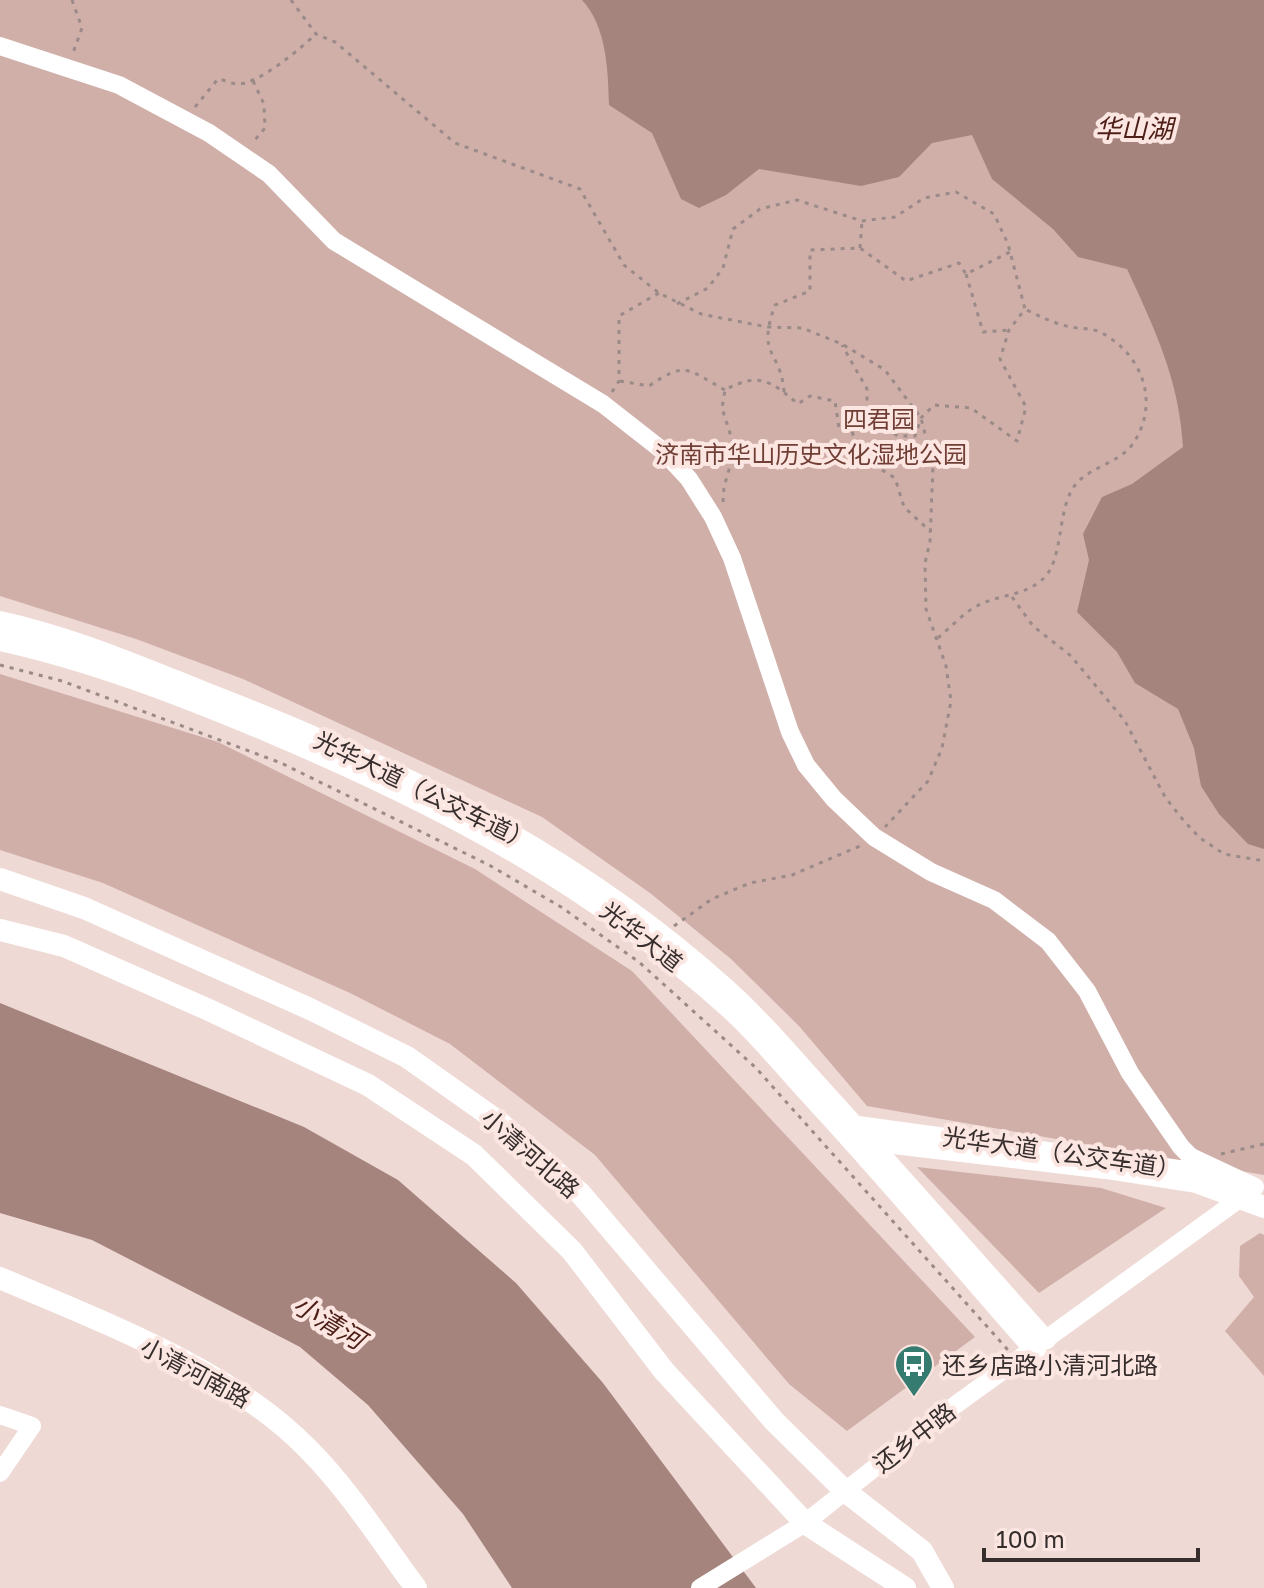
<svg xmlns="http://www.w3.org/2000/svg" width="1264" height="1588" font-family="'Golos Text','Noto Sans SC',sans-serif">
  <style>
    .green { fill: #d1afa9 }
    .water { fill: #a5847d }
    .lines { fill: none; stroke-linecap: round; stroke-linejoin: round }
    .path { stroke: #9a8a88; stroke-width: 3; stroke-dasharray: 4 6; stroke-linecap: butt }
    .minor { stroke: #fff; stroke-width: 18 }
    .major { stroke: #fff; stroke-width: 22 }
    .labels { text-anchor: middle; dominant-baseline: central; stroke-width: 8; stroke-linejoin: round; paint-order: stroke }
    .park-label { font-size: 24px; fill: #703e35; stroke: #fce6e2 }
    .street-label { font-size: 24px; fill: #362e2d; stroke: #fce6e2 }
    .poi-label { font-size: 24px; fill: #362e2d; stroke: #fce6e2; text-anchor: start }
    .water-label { font-size: 26px; font-style: italic; fill: #4e2018; stroke: #fce6e2 }
  </style>
  <rect width="100%" height="100%" fill="#efd9d5"/>
  <!-- green -->
  <g class="green">
    <path d="M 0,0 L 1264,0 L 1264,1175 L 867,1106 L 799,1026 L 731,959 L 650,893 L 542,817 L 243,679 L 136,639 L 0,596 Z"/>
    <path d="M 0,674 L 218,742 L 475,869 L 632,971 L 975,1337 L 847,1431 L 789,1384 L 595,1155 L 450,1044 L 350,993 L 103,883 L 0,850 Z"/>
    <path d="M 917,1167 L 1101,1188 L 1166,1208 L 1039,1293 Z"/>
    <path d="M 1260,1233 L 1264,1235 L 1264,1376 L 1225,1331 L 1254,1297 L 1239,1276 L 1240,1246 Z"/>
  </g>
  <!-- water -->
  <g class="water">
    <path d="M 582,0 L 1264,0 L 1264,849 L 1248,844 L 1219,814 L 1201,786 L 1194,748 L 1178,709 L 1135,683 L 1117,652 L 1077,612 L 1089,560 L 1083,534 L 1102,497 L 1132,484 L 1183,447 C 1179,379 1155,330 1127,269 L 1078,257 L 1053,229 L 992,179 L 972,135 L 932,143 L 899,177 L 861,186 L 759,169 L 726,195 L 699,208 L 681,199 L 652,133 L 609,105 C 608,71 607,27 582,0 Z"/>
    <path d="M 0,1003 L 304,1127 L 398,1180 L 516,1283 L 603,1383 L 756,1588 L 512,1588 L 463,1514 L 368,1405 L 300,1347 L 92,1240 L 0,1213 Z"/>
  </g>
  <g class="lines">
    <!-- path -->
    <g class="path">
      <path d="M 72,0 L 82,28 L 73,53"/>
      <path d="M 291,0 L 316,34 L 335,42 L 455,143 L 580,189 L 624,265 L 659,293 L 701,314 L 767,327 L 802,328 L 842,344 L 885,370 L 921,418 L 933,465 L 930,542 L 925,563 L 926,609 L 946,666 L 951,701 L 942,748 L 928,781 L 885,827"/>
      <path d="M 253,81 L 264,104 L 265,128 L 253,142"/>
      <path d="M 195,107 L 218,79 C 224,80 230,83 236,84 C 257,86 301,48 316,34"/>
      <path d="M 860,248 L 862,221"/>
      <path d="M 966,274 L 983,332 L 1009,330"/>
      <path d="M 677,304 L 708,288 L 723,268 L 733,229 L 760,209 L 797,200 L 862,221 L 895,217 L 924,198 L 956,192 L 994,214 L 1008,244 L 1025,309 L 1009,330 L 1000,359 L 1026,407 L 1017,441 L 971,408 L 934,405 L 921,418 L 915,436 L 898,436 L 877,424 L 867,408 L 867,389 L 842,345"/>
      <path d="M 620,381 L 649,386 C 687,360 688,370 725,390"/>
      <path d="M 612,392 L 619,381 L 619,316 L 659,293"/>
      <path d="M 784,392 C 781,349 756,358 775,305 L 810,291 L 810,250 L 860,248 L 906,281 L 959,263 L 966,274 L 1010,252"/>
      <path d="M 723,502 L 724,487 L 735,449 L 722,408 L 725,390 C 758,372 770,380 798,404 L 810,396 L 835,401 L 839,428 L 852,430 C 856,455 874,465 895,478 L 904,507 L 931,532"/>
      <path d="M 1012,597 L 1033,626 L 1071,656 L 1125,721 L 1165,797 L 1184,821 L 1200,838 L 1224,854 L 1264,861"/>
      <path d="M 938,638 C 951,627 965,611 981,604 C 1002,594 1024,596 1043,579 C 1065,559 1056,505 1077,483 C 1091,467 1118,463 1132,445 C 1161,404 1143,354 1100,332 C 1092,328 1080,329 1070,327 C 1054,323 1040,317 1025,309"/>
      <path d="M 0,665 L 62,681 L 281,763 L 489,865 L 561,907 L 639,962 L 755,1067 L 1008,1350"/>
      <path d="M 674,926 L 712,899 L 750,883 L 792,875 L 860,846"/>
      <path d="M 1221,1154 L 1264,1144"/>
    </g>
    <!-- minor -->
    <g class="minor">
      <path d="M 0,46 L 119,85 L 209,133 L 269,174 L 334,241 L 603,404 L 663,451 L 689,479 L 713,517 L 732,558 L 790,732 L 806,765 L 834,799 L 874,837 L 931,872 L 994,900 L 1048,941 L 1087,991 L 1130,1073 L 1181,1147 L 1191,1157 L 1255,1187"/>
      <path d="M 0,620 C 70,635 137,664 203,690 C 396,765 572,848 727,988 C 764,1021 796,1060 830,1097 C 903,1177 975,1259 1047,1340"/>
      <path d="M 858,1125 L 1208,1173"/>
      <path d="M 0,1415 L 32,1426 L 0,1473"/>
      <path d="M 700,1588 L 805,1523 L 936,1419 L 1249,1192"/>
    </g>
    <!-- major -->
    <g class="major">
      <path d="M 0,640 C 92,660 181,695 268,731 C 442,805 588,881 730,1008 C 760,1035 786,1068 813,1097 C 889,1179 961,1265 1035,1349"/>
      <path d="M 0,879 L 84,908 L 310,1009 L 407,1057 L 499,1122 L 580,1193 L 774,1421 L 845,1491 L 922,1551 L 943,1588"/>
      <path d="M 0,930 L 64,946 L 209,1010 L 368,1085 L 474,1155 L 572,1251 L 664,1371 L 805,1523 L 905,1588"/>
      <path d="M 851,1138 L 1106,1168 L 1196,1182 L 1264,1207"/>
      <path d="M 0,1278 C 102,1322 230,1369 308,1449 C 349,1490 381,1541 416,1588"/>
    </g>
  </g>
  <!-- icons -->
  <defs>
    <g id="bus-pin" transform="scale(2)"><path d="M0 17L-7.5 6A9.5 9.5 0 1 1 7.5 6Z" fill="#367b6f" stroke="#fce6e2"/><path d="M-5-6H5V4H4V6H2V4H-2V6H-4V4H-5ZM-3.5-4V0h7V-4ZM-3.5 1.2v1.5H-2V1.2ZM2 1.2v1.5H3.5V1.2Z" fill="#fff"/></g>
  </defs>
  <g fill-rule="evenodd">
    <use href="#bus-pin" x="914" y="1364"/>
  </g>
  <g class="labels">
    <!-- park labels -->
    <g class="park-label">
      <text x="879" y="418">四君园</text>
      <text x="811" y="453">济南市华山历史文化湿地公园</text>
    </g>
    <!-- street labels -->
    <g class="street-label">
      <text transform="translate(424 790) rotate(26)">光华大道（公交车道）</text>
      <text transform="translate(642 936) rotate(38)">光华大道</text>
      <text transform="translate(1062 1152) rotate(8)">光华大道（公交车道）</text>
      <text transform="translate(531 1153) rotate(41)">小清河北路</text>
      <text transform="translate(196 1372) rotate(28)">小清河南路</text>
      <text transform="translate(914 1437) rotate(-38)">还乡中路</text>
    </g>
    <!-- poi labels -->
    <g class="poi-label">
      <text x="942" y="1364">还乡店路小清河北路</text>
    </g>
    <!-- water labels -->
    <g class="water-label">
      <text x="1134" y="128">华山湖</text>
      <text transform="translate(329 1322) rotate(31)">小清河</text>
    </g>
  </g>
  <!-- scale -->
  <path d="M984 1548v12h214v-12" fill="none" stroke="#362e2d" stroke-width="4"/>
  <text x="996" y="1548" font-size="24" fill="#362e2d" stroke="#fce6e2" stroke-width="6" paint-order="stroke">100 m</text>
</svg>
